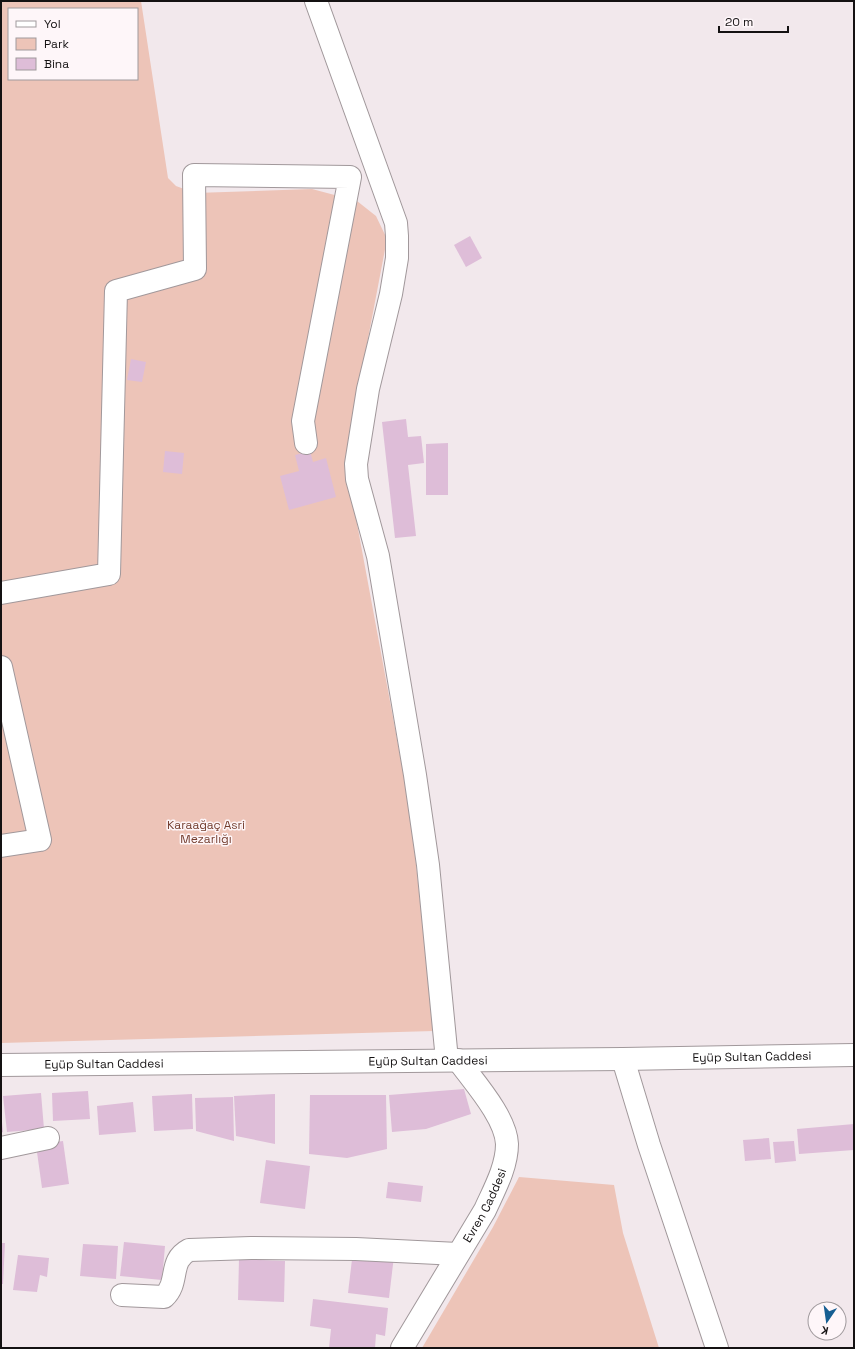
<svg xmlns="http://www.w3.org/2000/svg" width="855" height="1349" font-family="'Space Grotesk',sans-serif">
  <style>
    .green { fill: #edc4b8; fill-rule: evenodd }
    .building { fill: #debdd8 }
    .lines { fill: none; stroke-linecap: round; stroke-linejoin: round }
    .minor-casing { stroke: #a1989b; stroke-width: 24 }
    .major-casing { stroke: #a1989b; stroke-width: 24 }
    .minor { stroke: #fff; stroke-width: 22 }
    .major { stroke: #fff; stroke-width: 22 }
    .labels { text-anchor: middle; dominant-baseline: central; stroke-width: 3; stroke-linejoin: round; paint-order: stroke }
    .park-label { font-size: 12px; fill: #733c2d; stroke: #fef6f9 }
    .street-label { font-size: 12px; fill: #141112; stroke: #fef6f9 }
  </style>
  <rect width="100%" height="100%" fill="#f2e8ec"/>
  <!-- green -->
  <g class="green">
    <path d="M 1,1 L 141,1 L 168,178 L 176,186 L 195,193 L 312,189 L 357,201 L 376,216 L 387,239 L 345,459 L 410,809 L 434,1031 L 1,1043 ZM 9,9 L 137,9 L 137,79 L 9,79 Z"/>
    <path d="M 519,1177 L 614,1185 L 623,1233 L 659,1348 L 422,1348 L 493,1227 Z"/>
  </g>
  <!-- building -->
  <g class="building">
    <path d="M 470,236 L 482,258 L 466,267 L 454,245 Z"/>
    <path d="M 131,359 L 146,362 L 142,382 L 127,380 Z"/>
    <path d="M 406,419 L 408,437 L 421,436 L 424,463 L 408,465 L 416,536 L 395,538 L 382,422 Z"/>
    <path d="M 448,443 L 448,495 L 426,495 L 426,444 Z"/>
    <path d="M 165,451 L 184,453 L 182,474 L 163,472 Z"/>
    <path d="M 310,451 L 313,462 L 326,458 L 336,497 L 289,510 L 280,476 L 299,471 L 295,455 Z"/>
    <path d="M 464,1089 L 471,1114 L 426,1129 L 392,1132 L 389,1095 Z"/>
    <path d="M 88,1091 L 90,1119 L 53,1121 L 52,1093 Z"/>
    <path d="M 41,1093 L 44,1129 L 7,1132 L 3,1096 Z"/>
    <path d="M 192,1094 L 193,1129 L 154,1131 L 152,1096 Z"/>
    <path d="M 275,1094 L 275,1144 L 236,1136 L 234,1096 Z"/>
    <path d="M 310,1095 L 386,1095 L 387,1149 L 347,1158 L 309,1154 Z"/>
    <path d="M 233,1097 L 234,1141 L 196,1131 L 195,1098 Z"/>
    <path d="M 133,1102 L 136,1132 L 99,1135 L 97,1106 Z"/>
    <path d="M 1,1122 L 2,1122 L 3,1132 L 1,1133 Z"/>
    <path d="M 854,1124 L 854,1150 L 799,1154 L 797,1129 Z"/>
    <path d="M 769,1138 L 771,1159 L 745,1161 L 743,1140 Z"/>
    <path d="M 63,1141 L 69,1184 L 42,1188 L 36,1145 Z"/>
    <path d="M 794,1141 L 796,1161 L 775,1163 L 773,1142 Z"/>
    <path d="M 266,1160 L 310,1166 L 305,1209 L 260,1203 Z"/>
    <path d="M 388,1182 L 423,1186 L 421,1202 L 386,1198 Z"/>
    <path d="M 124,1242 L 165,1246 L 162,1280 L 120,1276 Z"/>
    <path d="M 1,1243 L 5,1243 L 3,1284 L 1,1284 Z"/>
    <path d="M 83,1244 L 118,1246 L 116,1279 L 80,1276 Z"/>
    <path d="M 353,1251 L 394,1256 L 389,1298 L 348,1293 Z"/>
    <path d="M 18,1255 L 49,1258 L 47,1277 L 40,1275 L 37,1292 L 13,1290 Z"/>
    <path d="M 239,1259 L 285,1261 L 284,1302 L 238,1300 Z"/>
    <path d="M 313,1299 L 388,1308 L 385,1336 L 376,1334 L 375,1348 L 329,1348 L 331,1329 L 310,1326 Z"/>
  </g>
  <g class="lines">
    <!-- minor casing -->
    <g class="minor-casing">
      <g id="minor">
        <path d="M 316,1 L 396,223 L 397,236 L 397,258 L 391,294 L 368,389 L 356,464 L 357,479 L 378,556 L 415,775 L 428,865 L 447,1060"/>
        <path d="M 1,593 L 109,574 L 116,291 L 195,269 L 194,175 L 350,177 L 303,421 L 306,443"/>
        <path d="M 1,667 L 40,840 L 1,846"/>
        <path d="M 623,1059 L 649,1145 L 717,1348"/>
        <path d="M 1,1148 L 48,1138"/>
        <path d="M 122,1295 L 164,1297 C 180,1282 168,1261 189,1250 L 251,1248 L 356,1249 L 458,1254"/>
        <path id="s1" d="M 402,1348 L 485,1210 C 494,1190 507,1167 507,1144 C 506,1117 473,1081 458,1060"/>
      </g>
    </g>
    <!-- major casing -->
    <g class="major-casing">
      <g id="major">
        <path id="s2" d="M 1,1065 L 623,1059 L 854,1055"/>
      </g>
    </g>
    <!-- minor -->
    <use href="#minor" class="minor"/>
    <!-- major -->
    <use href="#major" class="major"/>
  </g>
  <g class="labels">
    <!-- park labels -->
    <g class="park-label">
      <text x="206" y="825">Karaağaç Asri<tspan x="206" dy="14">Mezarlığı</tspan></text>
    </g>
    <!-- street labels -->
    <g class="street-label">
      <text stroke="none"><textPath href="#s2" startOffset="751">Eyüp Sultan Caddesi</textPath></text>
      <text stroke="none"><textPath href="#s2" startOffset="427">Eyüp Sultan Caddesi</textPath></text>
      <text stroke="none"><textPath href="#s2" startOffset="103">Eyüp Sultan Caddesi</textPath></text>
      <text stroke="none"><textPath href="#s1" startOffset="165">Evren Caddesi</textPath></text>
    </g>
  </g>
  <!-- border -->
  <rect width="855" height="1349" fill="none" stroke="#141112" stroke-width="4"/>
  <!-- legend -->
  <rect x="8" y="8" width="130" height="72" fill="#fef6f9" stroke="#a09a9d"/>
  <rect x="16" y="21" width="20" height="6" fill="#ffffff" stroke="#a09a9d"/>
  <text x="44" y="28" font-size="12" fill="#141112">Yol</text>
  <rect x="16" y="38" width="20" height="12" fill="#edc4b8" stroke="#a09a9d"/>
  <text x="44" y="48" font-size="12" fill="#141112">Park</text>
  <rect x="16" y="58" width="20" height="12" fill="#debdd8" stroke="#a09a9d"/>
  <text x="44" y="68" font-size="12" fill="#141112">Bina</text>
  <!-- north arrow -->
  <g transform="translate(827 1321) rotate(193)"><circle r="19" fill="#fef6f9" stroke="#a09a9d"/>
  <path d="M0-3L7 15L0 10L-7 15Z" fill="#165e92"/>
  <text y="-6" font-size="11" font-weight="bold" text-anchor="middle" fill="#141112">K</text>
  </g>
  <!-- scale -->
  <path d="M719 26v6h69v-6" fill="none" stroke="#141112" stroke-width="2"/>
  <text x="725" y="26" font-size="12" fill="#141112" stroke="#fef6f9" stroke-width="3" paint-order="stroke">20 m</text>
</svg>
